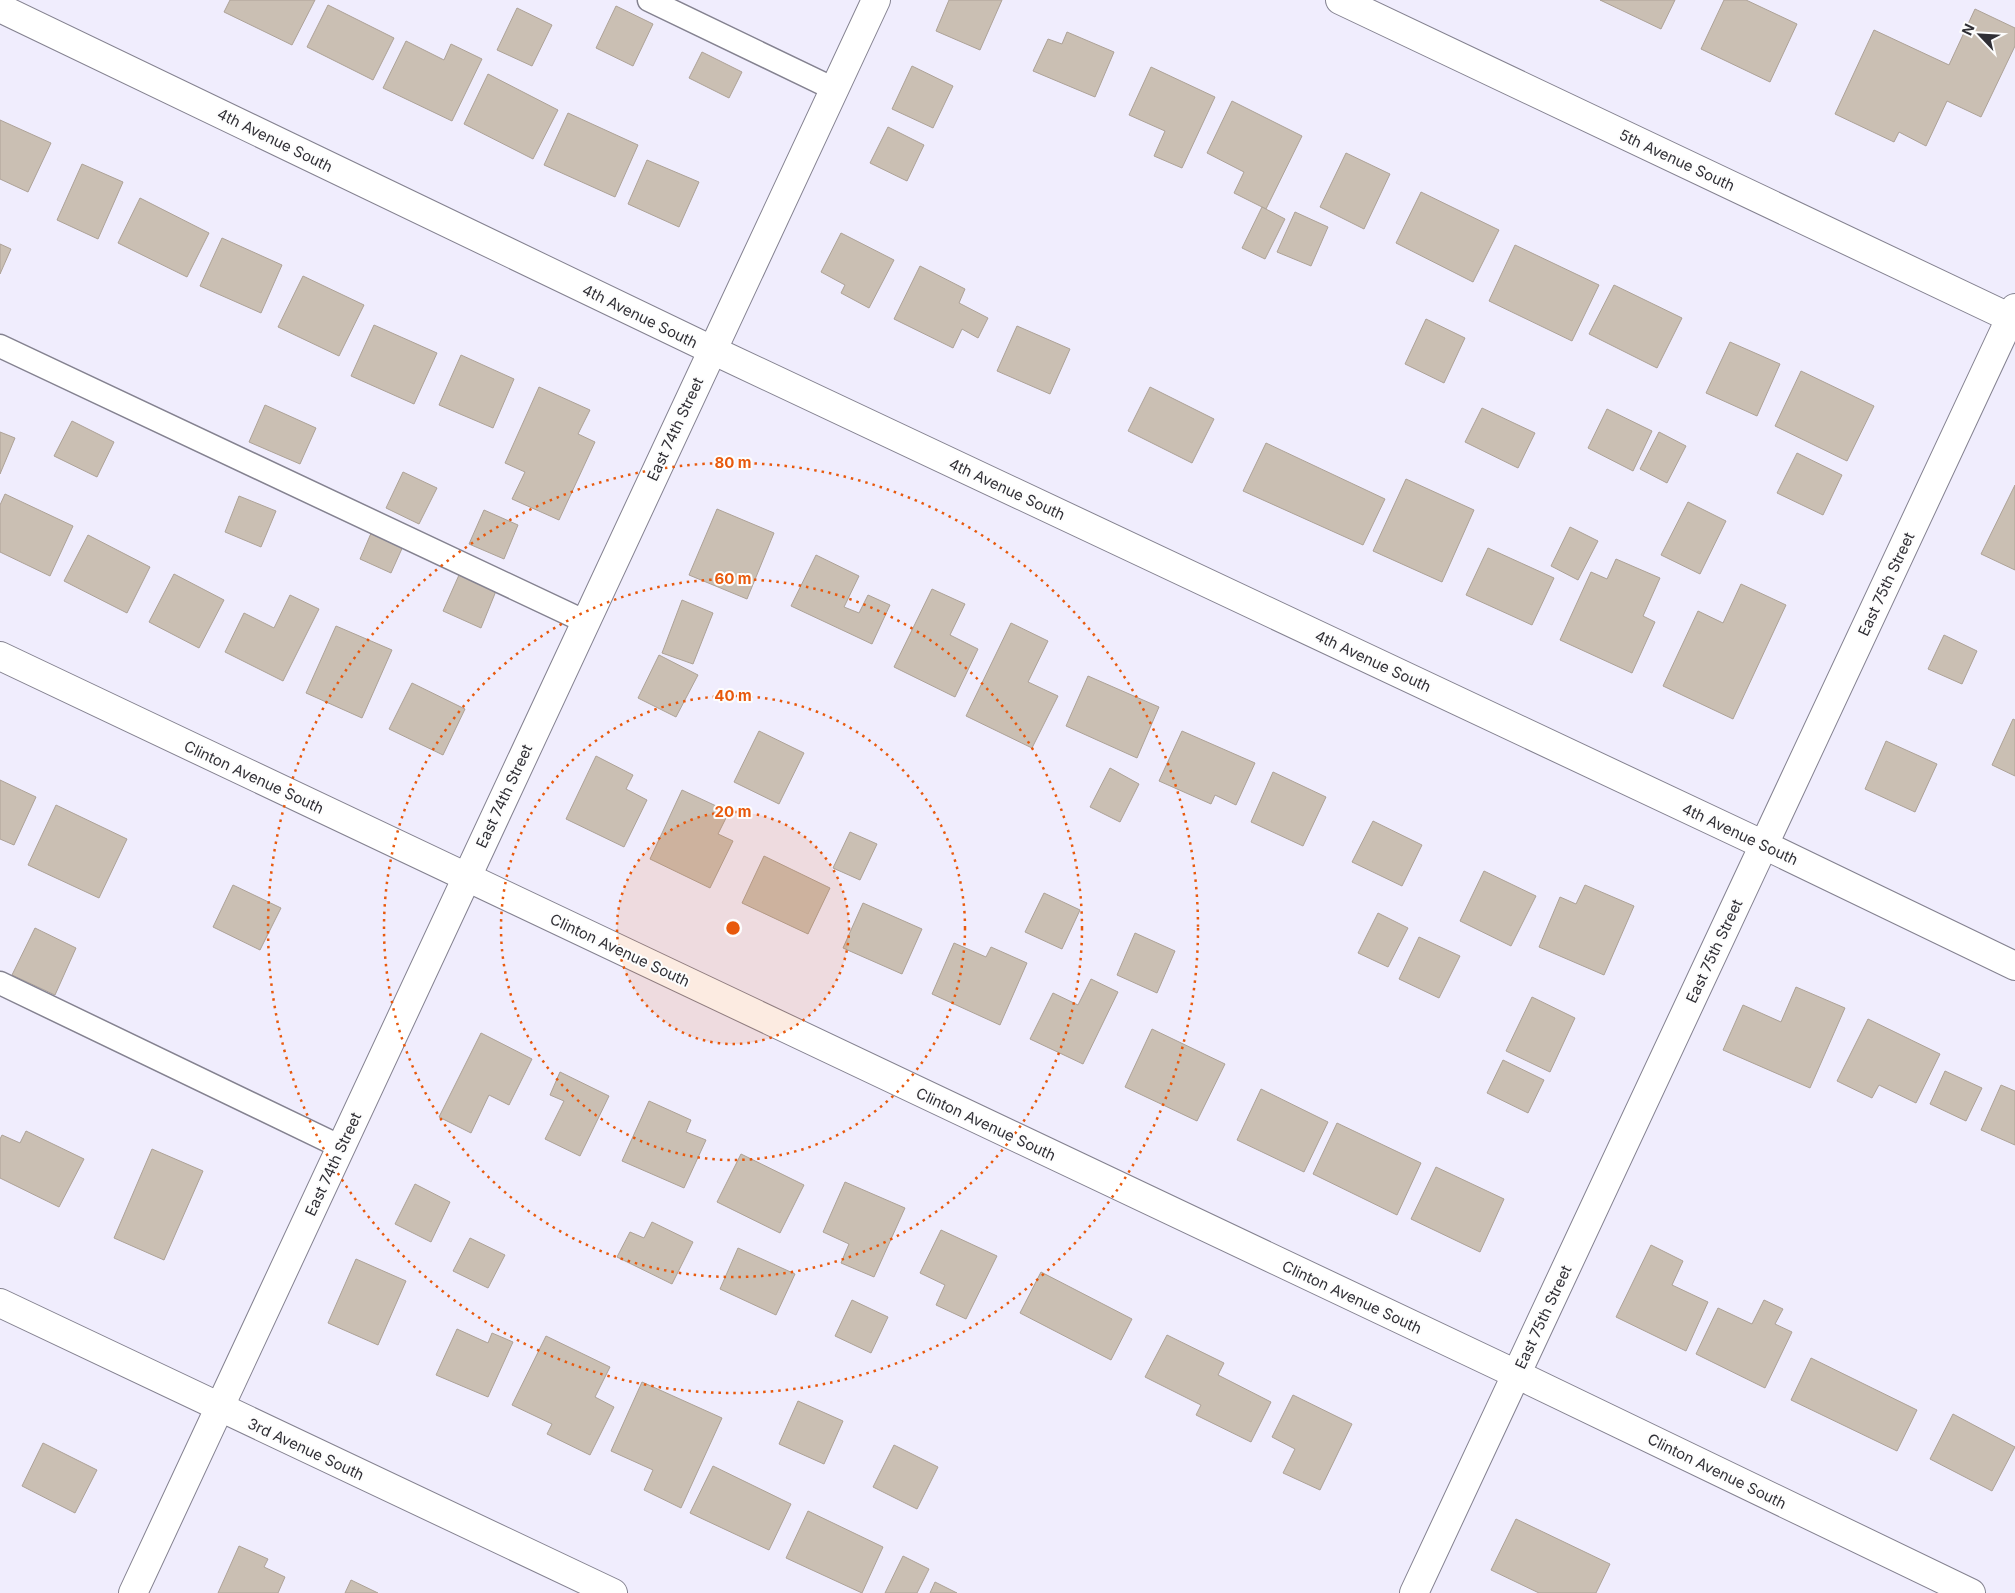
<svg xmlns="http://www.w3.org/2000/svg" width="2015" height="1593" font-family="Inter,sans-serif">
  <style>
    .building { fill: #cabfb3; stroke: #ada297 }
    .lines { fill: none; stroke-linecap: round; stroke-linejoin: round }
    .service-casing { stroke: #848290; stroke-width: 25 }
    .minor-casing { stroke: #848290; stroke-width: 30 }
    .service { stroke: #fff; stroke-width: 22 }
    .minor { stroke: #fff; stroke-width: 28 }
    .ring { fill: none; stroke: #e8590c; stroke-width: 2.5; stroke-dasharray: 2.5 5 }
    .labels { text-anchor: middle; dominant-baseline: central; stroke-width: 4; stroke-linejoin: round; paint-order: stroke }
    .street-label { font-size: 15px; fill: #302f35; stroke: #fdfdfd }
    .centre { fill: #e8590c; stroke: #fdfdfd; stroke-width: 2.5 }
    .ring-label { font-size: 15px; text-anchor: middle; font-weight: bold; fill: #e8590c; stroke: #fdfdfd; stroke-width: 4; stroke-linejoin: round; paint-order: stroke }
  </style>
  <rect width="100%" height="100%" fill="#f0edfd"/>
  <!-- building -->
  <g class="building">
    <path d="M 230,0 L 315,0 L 292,45 L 224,12 Z"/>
    <path d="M 949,0 L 1002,0 L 980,50 L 936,31 Z"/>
    <path d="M 1600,0 L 1675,0 L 1661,29 Z"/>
    <path d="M 1724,0 L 1746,0 L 1797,24 L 1770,82 L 1701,49 Z"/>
    <path d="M 328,5 L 394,38 L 373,80 L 307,47 Z"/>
    <path d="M 616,6 L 653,24 L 633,66 L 596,48 Z"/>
    <path d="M 517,8 L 552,25 L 532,66 L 497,50 Z"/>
    <path d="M 1975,9 L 2015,28 L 2015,46 L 1981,117 L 1947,101 L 1926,146 L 1899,132 L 1894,142 L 1835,114 L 1874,30 L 1949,65 Z"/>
    <path d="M 1067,32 L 1114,52 L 1095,97 L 1033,71 L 1048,39 L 1062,44 Z"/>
    <path d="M 406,41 L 444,60 L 451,44 L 482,59 L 452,121 L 383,88 Z"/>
    <path d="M 702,52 L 742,72 L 729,98 L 689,78 Z"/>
    <path d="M 912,66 L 953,86 L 933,128 L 892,109 Z"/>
    <path d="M 1151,67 L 1215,97 L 1182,168 L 1154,156 L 1165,131 L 1129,115 Z"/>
    <path d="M 488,74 L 558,110 L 533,159 L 464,124 Z"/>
    <path d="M 1232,101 L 1302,136 L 1266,209 L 1234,193 L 1244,172 L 1207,153 Z"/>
    <path d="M 568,113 L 638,145 L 615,197 L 544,165 Z"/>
    <path d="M 0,120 L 51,143 L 28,192 L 0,179 Z"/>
    <path d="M 888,127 L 924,145 L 907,181 L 870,163 Z"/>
    <path d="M 1346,153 L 1390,174 L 1364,229 L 1320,207 Z"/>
    <path d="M 647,160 L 699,182 L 679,227 L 628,204 Z"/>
    <path d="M 82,164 L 123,182 L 98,239 L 57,220 Z"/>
    <path d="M 1421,192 L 1499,230 L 1473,282 L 1396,243 Z"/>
    <path d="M 140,198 L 209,233 L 187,277 L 118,243 Z"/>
    <path d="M 1262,207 L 1285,219 L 1265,259 L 1242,248 Z"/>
    <path d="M 1295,212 L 1328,227 L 1311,266 L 1277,252 Z"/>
    <path d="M 841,233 L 894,260 L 869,308 L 841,293 L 845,285 L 821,272 Z"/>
    <path d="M 222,238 L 282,265 L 261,313 L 200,286 Z"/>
    <path d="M 0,244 L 11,249 L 0,274 Z"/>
    <path d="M 1515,245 L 1599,285 L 1572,341 L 1489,301 Z"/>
    <path d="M 920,266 L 965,289 L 959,303 L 988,318 L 978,338 L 962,329 L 953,348 L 894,319 Z"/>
    <path d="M 303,276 L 364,305 L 339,356 L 278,327 Z"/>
    <path d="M 1614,285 L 1682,318 L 1657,368 L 1589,334 Z"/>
    <path d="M 1426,319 L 1465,338 L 1444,383 L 1405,364 Z"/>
    <path d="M 374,325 L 437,353 L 414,404 L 351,376 Z"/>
    <path d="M 1017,326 L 1070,349 L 1050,394 L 997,371 Z"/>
    <path d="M 1730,342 L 1780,364 L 1757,416 L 1706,393 Z"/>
    <path d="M 461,355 L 514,379 L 493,428 L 439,405 Z"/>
    <path d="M 1801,371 L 1874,406 L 1847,461 L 1775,426 Z"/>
    <path d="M 539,387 L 590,410 L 578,434 L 595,442 L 559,520 L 512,499 L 525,472 L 505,463 Z"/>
    <path d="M 1150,387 L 1214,419 L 1192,463 L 1128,431 Z"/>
    <path d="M 265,405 L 316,428 L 300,464 L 249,442 Z"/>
    <path d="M 1482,408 L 1535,433 L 1518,468 L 1465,442 Z"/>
    <path d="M 1607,409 L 1652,431 L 1633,471 L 1588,448 Z"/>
    <path d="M 72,421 L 114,442 L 97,477 L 54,456 Z"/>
    <path d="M 0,432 L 15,438 L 0,474 Z"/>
    <path d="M 1659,432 L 1686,446 L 1667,483 L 1640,469 Z"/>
    <path d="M 1266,443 L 1385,499 L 1363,545 L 1243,491 Z"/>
    <path d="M 1797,453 L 1842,475 L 1823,515 L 1777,493 Z"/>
    <path d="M 403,472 L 437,488 L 419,524 L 386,508 Z"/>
    <path d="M 1406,479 L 1474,510 L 1442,582 L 1373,551 Z"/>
    <path d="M 2015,485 L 2015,570 L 1981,554 Z"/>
    <path d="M 5,494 L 73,526 L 50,576 L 0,552 L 0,505 Z"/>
    <path d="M 239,496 L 276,511 L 261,547 L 225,532 Z"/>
    <path d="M 1688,502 L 1726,521 L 1700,574 L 1661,555 Z"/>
    <path d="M 717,509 L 774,533 L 747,599 L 689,575 Z"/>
    <path d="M 484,510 L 518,525 L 504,559 L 469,544 Z"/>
    <path d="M 1570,527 L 1598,541 L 1578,580 L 1551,566 Z"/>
    <path d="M 372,531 L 404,544 L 391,573 L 360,559 Z"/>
    <path d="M 88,535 L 150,567 L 127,613 L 64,581 Z"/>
    <path d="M 1488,548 L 1554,578 L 1532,625 L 1466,595 Z"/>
    <path d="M 816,555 L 859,576 L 844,607 L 859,613 L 868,595 L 890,605 L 872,644 L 791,606 Z"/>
    <path d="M 1616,559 L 1660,578 L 1643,616 L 1655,622 L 1632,673 L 1560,640 L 1591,572 L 1607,579 Z"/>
    <path d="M 174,574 L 224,600 L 199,648 L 149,622 Z"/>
    <path d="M 459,575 L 496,591 L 481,628 L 443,611 Z"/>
    <path d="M 1741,584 L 1786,605 L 1733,719 L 1663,686 L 1698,611 L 1723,623 Z"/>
    <path d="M 932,589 L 965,604 L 950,635 L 978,649 L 955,697 L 894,667 Z"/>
    <path d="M 290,595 L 319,609 L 283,681 L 225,652 L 244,613 L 274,628 Z"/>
    <path d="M 682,600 L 713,613 L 693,664 L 662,653 Z"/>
    <path d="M 1011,623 L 1048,641 L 1028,682 L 1058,696 L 1032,748 L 966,716 Z"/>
    <path d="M 336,626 L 392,650 L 362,718 L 306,693 Z"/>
    <path d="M 1944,635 L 1977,651 L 1962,684 L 1928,669 Z"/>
    <path d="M 659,655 L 698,675 L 676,717 L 638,698 Z"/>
    <path d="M 1088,676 L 1159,707 L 1137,758 L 1066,726 Z"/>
    <path d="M 412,683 L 465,709 L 443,755 L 389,729 Z"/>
    <path d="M 2013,719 L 2015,720 L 2015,776 L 1992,765 Z"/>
    <path d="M 759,731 L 804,753 L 779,804 L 734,782 Z"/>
    <path d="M 1182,731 L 1255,763 L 1236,805 L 1215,795 L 1211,804 L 1159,781 Z"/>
    <path d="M 1886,741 L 1937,764 L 1915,812 L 1865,789 Z"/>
    <path d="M 596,756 L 633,775 L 626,789 L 647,800 L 624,847 L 566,819 Z"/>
    <path d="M 1110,768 L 1139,784 L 1120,822 L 1090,807 Z"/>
    <path d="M 1273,772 L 1326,797 L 1303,846 L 1251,822 Z"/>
    <path d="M 0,780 L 36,797 L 14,845 L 0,839 Z"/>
    <path d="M 682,790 L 729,812 L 718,834 L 733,841 L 710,888 L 650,859 Z"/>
    <path d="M 56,805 L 127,839 L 99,898 L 28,865 Z"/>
    <path d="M 1373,821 L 1422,845 L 1402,886 L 1352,862 Z"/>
    <path d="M 850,832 L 877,844 L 860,880 L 833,868 Z"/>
    <path d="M 764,856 L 830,888 L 808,934 L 742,903 Z"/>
    <path d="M 1484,871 L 1536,896 L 1511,946 L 1460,921 Z"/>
    <path d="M 233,885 L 281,908 L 260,950 L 213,927 Z"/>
    <path d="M 1585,885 L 1634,906 L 1604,975 L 1539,947 L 1560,897 L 1576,904 Z"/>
    <path d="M 1044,893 L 1080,910 L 1062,949 L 1025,932 Z"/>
    <path d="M 863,903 L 922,929 L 902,974 L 843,948 Z"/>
    <path d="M 1378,913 L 1408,928 L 1388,967 L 1358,953 Z"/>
    <path d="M 35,928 L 76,948 L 55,995 L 12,975 Z"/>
    <path d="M 1135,933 L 1175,951 L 1157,993 L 1117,975 Z"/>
    <path d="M 1419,937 L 1460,956 L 1439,998 L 1399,979 Z"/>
    <path d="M 954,943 L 986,957 L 991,947 L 1027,963 L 1000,1025 L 932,994 Z"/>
    <path d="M 1091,979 L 1118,992 L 1083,1064 L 1030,1039 L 1053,993 L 1078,1005 Z"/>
    <path d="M 1796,987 L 1845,1008 L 1810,1088 L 1723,1050 L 1743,1005 L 1781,1022 Z"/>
    <path d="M 1532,997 L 1575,1018 L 1550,1072 L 1506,1051 Z"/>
    <path d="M 1868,1019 L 1940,1054 L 1916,1103 L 1879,1085 L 1872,1098 L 1837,1081 Z"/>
    <path d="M 1152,1029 L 1225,1064 L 1197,1121 L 1125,1087 Z"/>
    <path d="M 481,1033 L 532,1059 L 509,1105 L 489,1095 L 471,1133 L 439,1117 Z"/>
    <path d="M 1503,1060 L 1544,1080 L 1528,1113 L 1487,1093 Z"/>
    <path d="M 1945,1071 L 1982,1088 L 1966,1121 L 1930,1104 Z"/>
    <path d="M 560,1072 L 609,1096 L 580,1156 L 545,1139 L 564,1101 L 550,1095 Z"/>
    <path d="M 2001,1085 L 2015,1091 L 2015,1145 L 1981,1130 Z"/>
    <path d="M 1261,1089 L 1328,1122 L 1304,1172 L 1237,1140 Z"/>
    <path d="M 649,1101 L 691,1120 L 686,1132 L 706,1140 L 684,1188 L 622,1161 Z"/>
    <path d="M 1337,1123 L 1421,1163 L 1397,1215 L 1313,1174 Z"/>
    <path d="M 26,1131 L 84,1159 L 59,1207 L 0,1178 L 0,1139 L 2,1135 L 20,1143 Z"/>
    <path d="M 152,1149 L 203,1171 L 164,1260 L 114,1238 Z"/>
    <path d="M 741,1154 L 804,1185 L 780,1233 L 717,1202 Z"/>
    <path d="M 1436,1167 L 1504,1199 L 1480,1252 L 1411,1219 Z"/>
    <path d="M 845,1182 L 905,1208 L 874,1277 L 841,1263 L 849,1244 L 823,1232 Z"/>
    <path d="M 415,1184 L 450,1202 L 431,1242 L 395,1224 Z"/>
    <path d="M 652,1222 L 693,1242 L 672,1284 L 617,1257 L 630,1232 L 644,1238 Z"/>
    <path d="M 941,1230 L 997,1256 L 966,1319 L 936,1305 L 945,1285 L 920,1273 Z"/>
    <path d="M 470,1238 L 505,1255 L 488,1288 L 453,1271 Z"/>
    <path d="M 1651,1245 L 1683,1261 L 1672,1285 L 1708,1302 L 1686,1351 L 1616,1317 Z"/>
    <path d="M 738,1248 L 795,1274 L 776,1315 L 720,1289 Z"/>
    <path d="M 356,1259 L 406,1281 L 378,1345 L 328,1323 Z"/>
    <path d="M 1041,1272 L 1132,1319 L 1111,1360 L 1020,1313 Z"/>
    <path d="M 852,1300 L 888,1317 L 871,1353 L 835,1336 Z"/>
    <path d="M 1764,1300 L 1783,1309 L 1775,1324 L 1792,1332 L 1765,1388 L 1696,1354 L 1718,1308 L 1752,1324 Z"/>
    <path d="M 457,1329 L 488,1343 L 492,1333 L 513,1342 L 488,1397 L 436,1375 Z"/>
    <path d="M 1167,1335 L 1224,1363 L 1218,1375 L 1271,1402 L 1251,1442 L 1196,1415 L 1201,1405 L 1145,1377 Z"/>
    <path d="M 546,1336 L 610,1367 L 595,1397 L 614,1407 L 590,1455 L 547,1434 L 552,1424 L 512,1405 Z"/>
    <path d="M 1811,1358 L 1917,1410 L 1897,1451 L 1791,1400 Z"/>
    <path d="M 642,1382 L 722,1418 L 681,1508 L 644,1490 L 653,1470 L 611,1451 Z"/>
    <path d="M 1293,1395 L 1352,1424 L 1320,1490 L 1283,1473 L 1295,1449 L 1272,1437 Z"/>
    <path d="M 798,1401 L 843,1421 L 824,1464 L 779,1444 Z"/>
    <path d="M 1953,1414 L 2015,1447 L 1992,1491 L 1930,1459 Z"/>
    <path d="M 43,1443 L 97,1470 L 75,1513 L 22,1486 Z"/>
    <path d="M 894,1445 L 938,1467 L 917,1509 L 873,1487 Z"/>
    <path d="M 713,1466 L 791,1504 L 769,1550 L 690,1513 Z"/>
    <path d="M 808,1511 L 883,1547 L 862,1593 L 786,1558 Z"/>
    <path d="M 1516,1519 L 1610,1564 L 1596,1593 L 1539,1593 L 1491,1570 Z"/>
    <path d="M 239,1546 L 268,1559 L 264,1567 L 285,1577 L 278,1593 L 218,1593 Z"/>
    <path d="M 903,1556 L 929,1569 L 917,1593 L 885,1593 Z"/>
    <path d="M 351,1580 L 378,1593 L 345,1593 Z"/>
    <path d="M 935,1582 L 957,1593 L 930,1593 Z"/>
  </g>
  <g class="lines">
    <!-- service casing -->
    <g class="service-casing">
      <g id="service">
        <path d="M 649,0 L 834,89"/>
        <path d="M 0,346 L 586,622"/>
        <path d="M 0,983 L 341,1147"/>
      </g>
    </g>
    <!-- minor casing -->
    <g class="minor-casing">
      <g id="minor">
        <path d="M 1340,0 L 2015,320"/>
        <path d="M 0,8 L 712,350 L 1764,845 L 2015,966"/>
        <path d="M 0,656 L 1516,1374 L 1971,1593"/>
        <path d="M 0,1303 L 613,1593"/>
        <path d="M 133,1593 L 876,0"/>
        <path d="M 1414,1593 L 2015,308"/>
      </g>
    </g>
    <!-- service -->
    <use href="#service" class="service"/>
    <!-- minor -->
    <use href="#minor" class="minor"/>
  </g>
  <!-- distance rings -->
  <circle cx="733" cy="928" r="116" fill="#e8590c" fill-opacity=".12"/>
  <g class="ring">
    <circle cx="733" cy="928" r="116"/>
    <circle cx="733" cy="928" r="232"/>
    <circle cx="733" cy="928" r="349"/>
    <circle cx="733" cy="928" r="465"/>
  </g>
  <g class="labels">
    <!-- street labels -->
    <g class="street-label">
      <text transform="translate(275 140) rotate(26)">4th Avenue South</text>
      <text transform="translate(1677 160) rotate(25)">5th Avenue South</text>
      <text transform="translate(640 316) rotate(26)">4th Avenue South</text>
      <text transform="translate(675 429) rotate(-65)">East 74th Street</text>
      <text transform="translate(1007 489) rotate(25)">4th Avenue South</text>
      <text transform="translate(1886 584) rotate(-65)">East 75th Street</text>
      <text transform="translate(1373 661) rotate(25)">4th Avenue South</text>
      <text transform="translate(254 777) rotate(25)">Clinton Avenue South</text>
      <text transform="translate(504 796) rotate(-65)">East 74th Street</text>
      <text transform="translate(1740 834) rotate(25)">4th Avenue South</text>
      <text transform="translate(620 950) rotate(25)">Clinton Avenue South</text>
      <text transform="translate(1714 951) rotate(-65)">East 75th Street</text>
      <text transform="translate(986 1124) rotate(25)">Clinton Avenue South</text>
      <text transform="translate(333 1164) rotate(-65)">East 74th Street</text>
      <text transform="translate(1352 1297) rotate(25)">Clinton Avenue South</text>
      <text transform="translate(1543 1317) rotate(-65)">East 75th Street</text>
      <text transform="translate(306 1449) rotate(25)">3rd Avenue South</text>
      <text transform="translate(1717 1471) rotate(26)">Clinton Avenue South</text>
    </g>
  </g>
  <circle cx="733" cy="928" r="8" class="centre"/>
  <g class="ring-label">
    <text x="733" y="468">80 m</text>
    <text x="733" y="584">60 m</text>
    <text x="733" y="701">40 m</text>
    <text x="733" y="817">20 m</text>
  </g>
  <!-- north arrow -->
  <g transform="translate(1980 35) rotate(295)" stroke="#fdfdfd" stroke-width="4" paint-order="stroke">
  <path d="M0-4L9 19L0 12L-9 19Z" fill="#302f35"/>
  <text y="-8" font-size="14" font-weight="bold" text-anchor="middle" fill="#302f35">N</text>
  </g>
</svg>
